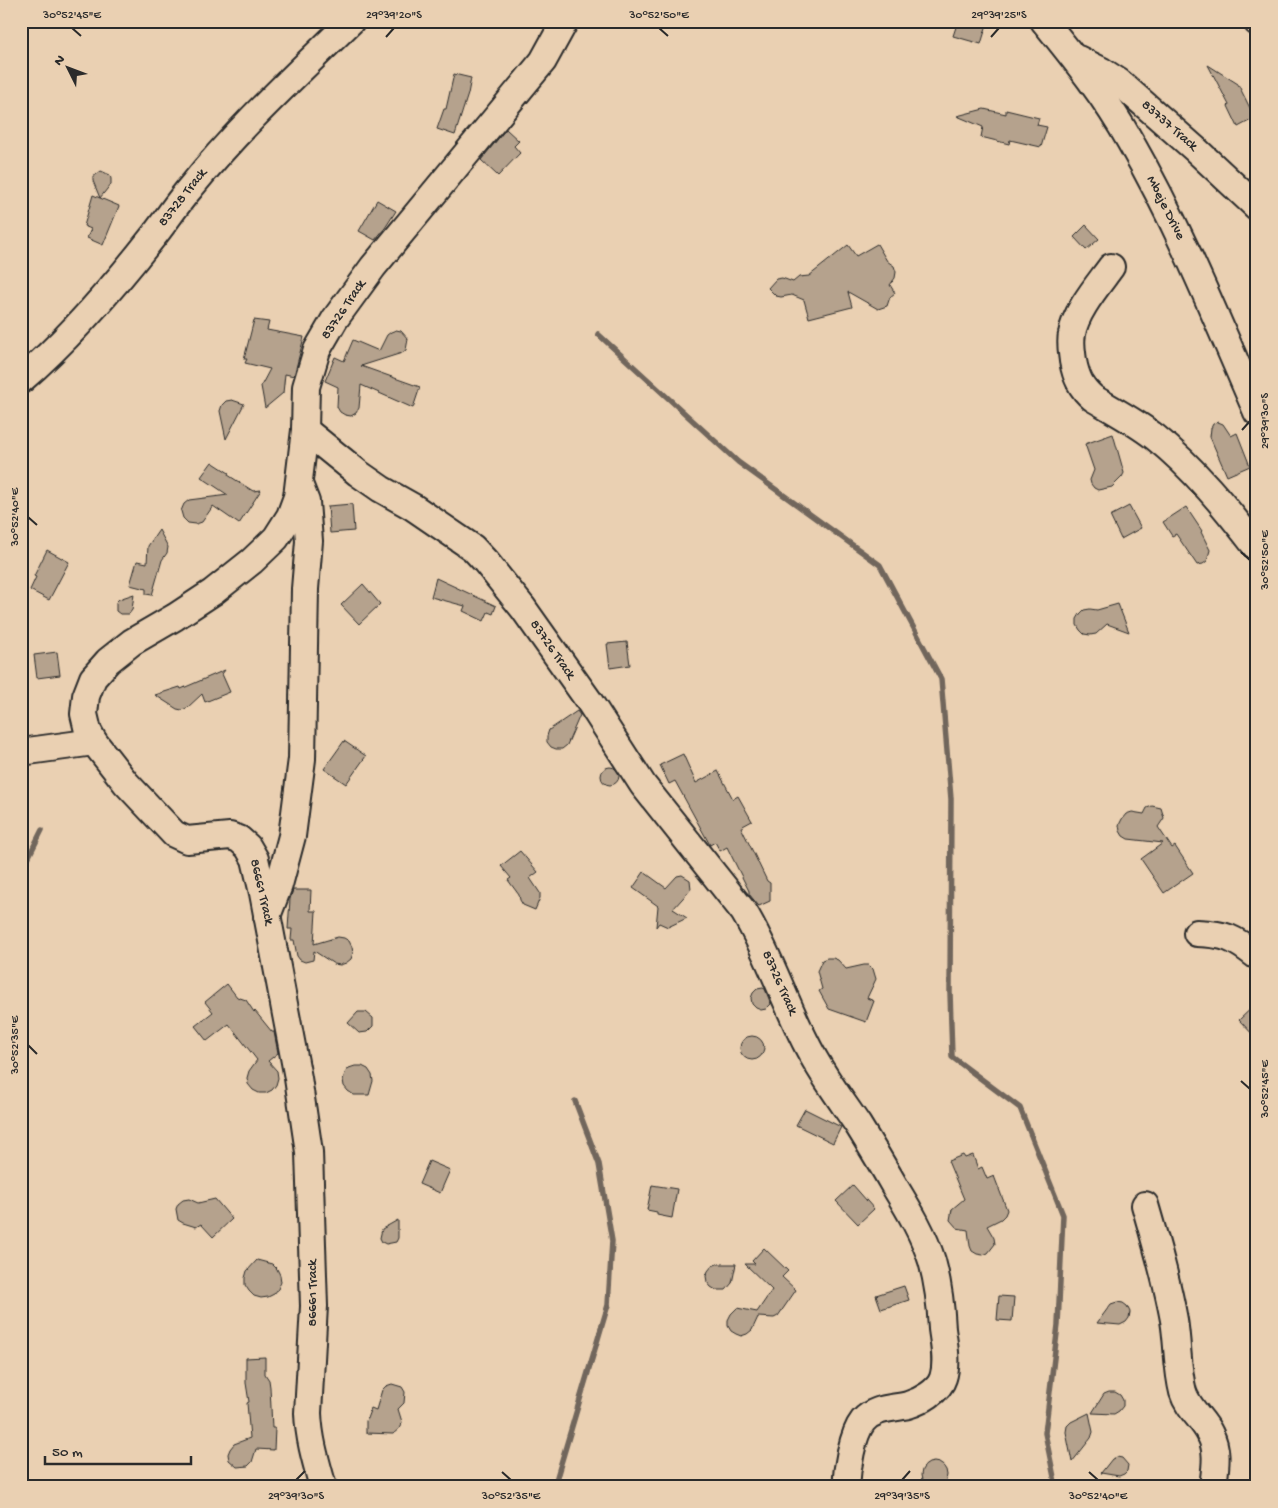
<svg xmlns="http://www.w3.org/2000/svg" width="1278" height="1508" font-family="'Gochi Hand',sans-serif">
  <style>
    .lines { fill: none; stroke-linecap: round; stroke-linejoin: round }
    .stream { stroke: #71665c; stroke-width: 5.5 }
    .building { fill: #b5a28d; stroke: #2b2b2b }
    .minor-casing { stroke: #2b2b2b; stroke-width: 30 }
    .minor { stroke: #ead0b2; stroke-width: 26 }
    .ticks { fill: none; stroke: #2b2b2b; stroke-width: 2 }
    .labels { text-anchor: middle; dominant-baseline: central; stroke-width: 4; stroke-linejoin: round; paint-order: stroke }
    .street-label { font-size: 14px; fill: #2b2b2b; stroke: #ead0b2 }
    .neatline { fill: none; stroke: #2b2b2b; stroke-width: 2 }
    .ticks-label { font-size: 12px; text-anchor: middle; fill: #2b2b2b }
  </style>
  <rect width="100%" height="100%" fill="#ead0b2"/>
  <filter id="ink" filterUnits="userSpaceOnUse"><feTurbulence type="fractalNoise" baseFrequency=".02" numOctaves="2"/><feDisplacementMap in="SourceGraphic" scale="10" xChannelSelector="R" yChannelSelector="G"/><feConvolveMatrix kernelMatrix="1 2 1 2 8 2 1 2 1" color-interpolation-filters="sRGB"/></filter>
  <g filter="url(#ink)">
    <g class="lines">
      <!-- stream -->
      <g class="stream">
        <path d="M 598,334 L 738,462 L 880,565 L 941,679 L 951,799 L 950,992 L 952,1057 L 1020,1108 L 1063,1215 L 1058,1325 L 1045,1433 L 1056,1487"/>
        <path d="M 21,872 L 42,830"/>
        <path d="M 554,1487 L 608,1305 L 612,1241 L 599,1164 L 575,1101"/>
      </g>
    </g>
    <!-- building -->
    <g class="building">
      <path d="M 958,21 L 988,21 L 981,44 L 953,36 Z"/>
      <path d="M 1208,65 L 1238,84 L 1255,118 L 1238,127 L 1228,106 L 1229,105 Z"/>
      <path d="M 454,74 L 471,78 L 468,94 L 455,135 L 437,129 L 444,109 L 446,109 Z"/>
      <path d="M 984,109 L 1006,114 L 1006,110 L 1039,118 L 1037,125 L 1047,127 L 1041,147 L 1010,140 L 1009,144 L 981,137 L 983,127 L 957,116 Z"/>
      <path d="M 506,129 L 519,141 L 514,146 L 520,153 L 498,176 L 481,160 Z"/>
      <path d="M 101,171 L 110,175 L 111,179 L 111,184 L 100,198 L 93,181 L 93,177 Z"/>
      <path d="M 93,195 L 119,206 L 103,245 L 87,238 L 91,229 L 84,226 Z"/>
      <path d="M 377,200 L 396,211 L 385,228 L 375,240 L 359,231 Z"/>
      <path d="M 1086,225 L 1099,239 L 1086,250 L 1074,237 Z"/>
      <path d="M 877,244 L 887,261 L 894,266 L 896,272 L 895,278 L 890,285 L 895,293 L 890,297 L 887,306 L 878,309 L 848,292 L 852,307 L 809,318 L 804,300 L 792,295 L 781,297 L 776,296 L 768,288 L 776,279 L 782,278 L 793,282 L 799,277 L 809,276 L 848,245 L 856,256 Z"/>
      <path d="M 254,320 L 269,322 L 267,330 L 304,337 L 294,376 L 285,374 L 283,393 L 265,408 L 261,386 L 270,369 L 245,363 L 247,359 L 244,359 Z"/>
      <path d="M 396,330 L 401,331 L 408,339 L 406,350 L 402,353 L 361,366 L 420,387 L 413,408 L 361,385 L 359,408 L 356,413 L 351,416 L 345,415 L 340,412 L 337,407 L 338,387 L 325,381 L 335,357 L 344,361 L 353,340 L 379,351 L 387,335 L 391,332 Z"/>
      <path d="M 232,400 L 244,404 L 226,439 L 220,411 L 222,405 L 226,401 Z"/>
      <path d="M 1218,422 L 1223,424 L 1231,436 L 1237,433 L 1250,466 L 1227,476 L 1210,437 L 1211,428 L 1213,424 Z"/>
      <path d="M 1113,434 L 1124,473 L 1122,477 L 1112,487 L 1098,490 L 1094,488 L 1091,484 L 1090,480 L 1094,470 L 1085,444 Z"/>
      <path d="M 212,462 L 229,473 L 228,475 L 253,491 L 261,490 L 239,524 L 213,506 L 202,522 L 196,524 L 188,523 L 183,518 L 181,511 L 184,504 L 189,500 L 228,495 L 201,477 Z"/>
      <path d="M 352,504 L 354,531 L 330,533 L 328,506 Z"/>
      <path d="M 1129,506 L 1141,528 L 1121,539 L 1110,516 Z"/>
      <path d="M 1186,507 L 1202,531 L 1201,532 L 1210,550 L 1207,561 L 1203,564 L 1197,565 L 1176,534 L 1172,536 L 1163,522 Z"/>
      <path d="M 159,530 L 168,547 L 167,553 L 162,560 L 152,595 L 146,594 L 146,589 L 130,585 L 137,561 L 147,563 L 148,546 Z"/>
      <path d="M 47,550 L 69,562 L 49,600 L 30,590 L 36,577 L 34,576 Z"/>
      <path d="M 436,578 L 496,606 L 493,614 L 488,612 L 484,621 L 463,611 L 465,606 L 431,597 Z"/>
      <path d="M 363,584 L 380,604 L 359,624 L 341,605 Z"/>
      <path d="M 134,594 L 132,610 L 129,614 L 120,614 L 116,611 L 116,602 L 119,599 Z"/>
      <path d="M 1118,604 L 1129,632 L 1107,624 L 1096,634 L 1090,635 L 1084,634 L 1080,630 L 1077,625 L 1077,619 L 1080,614 L 1084,610 L 1090,609 L 1097,610 Z"/>
      <path d="M 627,642 L 630,665 L 610,668 L 607,644 Z"/>
      <path d="M 57,652 L 60,675 L 37,678 L 34,655 Z"/>
      <path d="M 225,670 L 222,674 L 230,692 L 205,702 L 202,694 L 187,708 L 182,710 L 177,709 L 155,695 L 180,687 L 181,689 Z"/>
      <path d="M 577,711 L 580,715 L 567,745 L 562,749 L 556,749 L 551,747 L 547,742 L 547,736 L 549,730 Z"/>
      <path d="M 344,741 L 366,756 L 346,784 L 324,769 Z"/>
      <path d="M 683,754 L 696,783 L 718,771 L 733,799 L 738,796 L 752,821 L 741,827 L 767,881 L 770,883 L 770,901 L 759,906 L 758,905 L 749,894 L 749,891 L 727,847 L 720,851 L 715,842 L 710,845 L 675,781 L 669,784 L 660,765 Z"/>
      <circle cx="610" cy="776" r="9"/>
      <path d="M 1152,806 L 1161,808 L 1164,818 L 1158,827 L 1172,848 L 1175,846 L 1193,873 L 1164,893 L 1141,859 L 1163,843 L 1128,839 L 1123,836 L 1120,831 L 1119,825 L 1122,819 L 1126,814 L 1132,812 L 1144,814 L 1147,808 Z"/>
      <path d="M 520,851 L 538,872 L 530,878 L 540,893 L 540,898 L 535,910 L 523,905 L 520,900 L 519,895 L 508,880 L 511,878 L 501,866 Z"/>
      <path d="M 644,872 L 666,888 L 677,876 L 682,875 L 690,880 L 691,889 L 673,909 L 687,918 L 668,927 L 659,923 L 656,927 L 658,906 L 633,888 Z"/>
      <path d="M 293,890 L 311,890 L 310,911 L 316,911 L 314,944 L 338,937 L 344,938 L 349,941 L 352,947 L 353,953 L 351,959 L 346,963 L 340,965 L 334,964 L 314,951 L 313,960 L 305,962 L 300,960 L 297,956 L 294,940 L 291,940 L 292,929 L 288,929 L 290,899 Z"/>
      <path d="M 827,958 L 833,958 L 838,960 L 846,969 L 864,965 L 869,965 L 873,969 L 876,979 L 867,998 L 874,1001 L 866,1022 L 829,1009 L 819,991 L 822,989 L 817,971 L 822,960 Z"/>
      <path d="M 227,984 L 237,997 L 246,1000 L 254,1012 L 255,1011 L 272,1032 L 274,1032 L 278,1053 L 268,1061 L 277,1071 L 278,1078 L 276,1085 L 272,1090 L 266,1093 L 259,1093 L 253,1090 L 248,1084 L 247,1078 L 249,1071 L 257,1060 L 229,1024 L 207,1041 L 195,1026 L 213,1012 L 205,1002 Z"/>
      <path d="M 763,988 L 765,989 L 771,1004 L 766,1009 L 761,1010 L 756,1008 L 752,1004 L 751,998 L 753,993 L 757,989 Z"/>
      <path d="M 1257,1003 L 1257,1039 L 1239,1020 Z"/>
      <path d="M 358,1012 L 366,1012 L 373,1018 L 373,1026 L 367,1032 L 359,1033 L 348,1023 Z"/>
      <circle cx="752" cy="1048" r="12"/>
      <path d="M 355,1066 L 362,1066 L 368,1069 L 372,1075 L 373,1081 L 369,1095 L 354,1095 L 348,1091 L 344,1086 L 343,1080 L 345,1073 L 349,1068 Z"/>
      <path d="M 805,1109 L 841,1127 L 833,1143 L 796,1125 Z"/>
      <path d="M 963,1155 L 965,1158 L 973,1155 L 978,1169 L 982,1167 L 987,1179 L 994,1176 L 1007,1210 L 1005,1215 L 1001,1219 L 987,1226 L 994,1238 L 995,1244 L 988,1253 L 983,1255 L 977,1254 L 972,1251 L 970,1246 L 968,1230 L 957,1228 L 950,1220 L 952,1209 L 964,1199 L 948,1161 Z"/>
      <path d="M 429,1161 L 450,1170 L 440,1193 L 419,1184 Z"/>
      <path d="M 652,1185 L 677,1189 L 672,1218 L 657,1215 L 657,1212 L 647,1210 Z"/>
      <path d="M 853,1185 L 874,1209 L 858,1224 L 836,1201 Z"/>
      <path d="M 189,1199 L 198,1203 L 215,1199 L 232,1219 L 213,1237 L 201,1224 L 196,1227 L 183,1223 L 178,1220 L 176,1209 L 178,1204 L 183,1200 Z"/>
      <path d="M 398,1220 L 398,1238 L 396,1242 L 386,1244 L 382,1242 L 380,1238 L 382,1229 Z"/>
      <path d="M 764,1248 L 788,1271 L 782,1277 L 796,1290 L 778,1316 L 774,1318 L 758,1317 L 752,1330 L 747,1334 L 741,1336 L 736,1334 L 731,1331 L 728,1326 L 728,1320 L 731,1314 L 737,1308 L 757,1312 L 772,1290 L 745,1264 L 755,1264 L 752,1261 Z"/>
      <path d="M 257,1260 L 272,1264 L 277,1269 L 280,1275 L 281,1282 L 278,1289 L 274,1294 L 268,1297 L 261,1298 L 254,1296 L 249,1291 L 245,1285 L 245,1278 L 247,1271 Z"/>
      <path d="M 717,1264 L 736,1264 L 732,1283 L 726,1290 L 716,1290 L 711,1287 L 707,1282 L 706,1276 L 708,1271 L 712,1266 Z"/>
      <path d="M 904,1286 L 909,1300 L 881,1309 L 876,1295 Z"/>
      <path d="M 999,1296 L 1014,1297 L 1012,1321 L 997,1320 Z"/>
      <path d="M 1117,1302 L 1123,1303 L 1127,1306 L 1130,1312 L 1129,1318 L 1126,1322 L 1120,1325 L 1097,1323 L 1111,1304 Z"/>
      <path d="M 265,1357 L 265,1374 L 269,1380 L 270,1387 L 272,1428 L 275,1428 L 274,1450 L 256,1449 L 252,1462 L 248,1466 L 237,1467 L 229,1460 L 228,1454 L 230,1449 L 234,1444 L 250,1438 L 247,1403 L 249,1402 L 246,1383 L 246,1358 Z"/>
      <path d="M 392,1384 L 402,1387 L 405,1392 L 404,1403 L 398,1409 L 402,1422 L 401,1427 L 393,1434 L 366,1433 L 366,1421 L 371,1408 L 376,1410 L 382,1390 L 386,1386 Z"/>
      <path d="M 1109,1392 L 1115,1392 L 1120,1395 L 1123,1400 L 1123,1406 L 1119,1411 L 1114,1414 L 1092,1413 L 1104,1394 Z"/>
      <path d="M 1089,1413 L 1093,1432 L 1091,1438 L 1072,1462 L 1066,1432 L 1067,1426 L 1071,1422 Z"/>
      <path d="M 1117,1457 L 1122,1458 L 1128,1465 L 1127,1471 L 1124,1474 L 1119,1476 L 1101,1473 L 1112,1459 Z"/>
      <circle cx="934" cy="1475" r="13"/>
    </g>
    <g class="lines">
      <!-- minor casing -->
      <g class="minor-casing">
        <g id="minor">
          <path d="M 1044,21 C 1075,59 1106,98 1130,141 C 1180,228 1217,320 1257,412"/>
          <path d="M 1257,21 L 1257,22"/>
          <path d="M 1078,59 L 1102,71 L 1119,82 L 1195,149 L 1257,207"/>
          <path d="M 1111,267 C 1098,285 1075,312 1072,334 C 1070,343 1072,352 1073,361 C 1076,377 1081,388 1093,398 C 1113,410 1136,422 1155,437 C 1194,468 1227,509 1257,548"/>
          <path d="M 21,380 C 70,338 112,289 152,238 C 165,222 177,203 191,187 C 239,127 296,75 351,21"/>
          <path d="M 305,430 L 358,473 L 381,489 L 413,507 L 473,548 L 486,562 L 523,608 L 589,701 L 643,785 L 744,912 C 770,955 785,1004 809,1049 C 823,1076 841,1100 858,1125 C 871,1146 883,1166 895,1187 C 909,1210 924,1235 932,1261 C 938,1283 941,1307 942,1329 C 944,1344 948,1363 943,1378 C 939,1391 921,1401 908,1405 C 893,1409 875,1407 863,1421 C 852,1435 847,1469 846,1487"/>
          <path d="M 21,752 L 94,742"/>
          <path d="M 267,916 L 279,885 L 292,836 L 302,759 L 305,589 L 309,541 L 306,502 L 299,484"/>
          <path d="M 1197,933 C 1226,934 1234,938 1257,956"/>
          <path d="M 1145,1205 C 1156,1243 1167,1281 1174,1320 C 1178,1344 1177,1369 1183,1392 C 1188,1409 1203,1419 1210,1434 C 1219,1451 1215,1469 1213,1487"/>
          <path d="M 323,1487 C 316,1462 309,1439 308,1413 L 314,1306 L 309,1152 L 298,1078 L 263,893 L 255,859 L 248,847 L 239,839 L 230,836 L 187,840 L 174,834 L 126,783 L 94,742 L 88,731 L 84,714 L 86,696 L 93,678 L 108,661 L 132,642 L 175,617 L 213,592 L 252,561 L 276,538 L 290,516 L 297,497 L 305,430 L 306,387 L 317,350 L 335,319 L 373,267 L 543,61 L 565,21"/>
        </g>
      </g>
      <!-- minor -->
      <use href="#minor" class="minor"/>
    </g>
  </g>
  <!-- ticks -->
  <path class="ticks" d="M 72,28 L 81,36M 659,28 L 668,36M 386,37 L 394,28M 991,37 L 999,28M 1242,430 L 1250,421M 28,517 L 37,525M 1241,552 L 1250,560M 28,1045 L 37,1054M 1241,1081 L 1250,1089M 502,1472 L 511,1480M 1089,1472 L 1098,1480M 296,1480 L 305,1471M 902,1480 L 910,1471"/>
  <g class="labels">
    <!-- street labels -->
    <g class="street-label">
      <text transform="translate(1169 126) rotate(41)">83737 Track</text>
      <text transform="translate(183 198) rotate(-52)">83728 Track</text>
      <text transform="translate(1165 208) rotate(63)">Mbeje Drive</text>
      <text transform="translate(344 310) rotate(-56)">83726 Track</text>
      <text transform="translate(552 650) rotate(55)">83726 Track</text>
      <text transform="translate(261 892) rotate(77)">86661 Track</text>
      <text transform="translate(779 983) rotate(66)">83726 Track</text>
      <text transform="translate(313 1293) rotate(-90)">86661 Track</text>
    </g>
  </g>
  <!-- margin -->
  <rect width="1278" height="1508" fill="none" stroke="#ead0b2" stroke-width="55"/>
  <!-- north arrow -->
  <g transform="translate(68 68) rotate(312)" stroke="#ead0b2" stroke-width="4" paint-order="stroke">
  <path d="M0-4L9 19L0 12L-9 19Z" fill="#2b2b2b"/>
  <text y="-8" font-size="14" font-weight="bold" text-anchor="middle" fill="#2b2b2b">N</text>
  </g>
  <!-- scale -->
  <path d="M45 1456v8h146v-8" fill="none" stroke="#2b2b2b" stroke-width="2.5"/>
  <text x="52" y="1456" font-size="15" fill="#2b2b2b" stroke="#ead0b2" stroke-width="4" paint-order="stroke">50 m</text>
  <rect x="28" y="28" width="1222" height="1452" class="neatline"/>
  <g class="ticks-label">
    <text x="72" y="18">30°52'45"E</text>
    <text x="394" y="18">29°39'20"S</text>
    <text x="659" y="18">30°52'50"E</text>
    <text x="999" y="18">29°39'25"S</text>
    <text transform="translate(1264 421) rotate(-90)" y="4">29°39'30"S</text>
    <text transform="translate(14 517) rotate(-90)" y="4">30°52'40"E</text>
    <text transform="translate(1264 560) rotate(-90)" y="4">30°52'50"E</text>
    <text transform="translate(14 1045) rotate(-90)" y="4">30°52'35"E</text>
    <text transform="translate(1264 1089) rotate(-90)" y="4">30°52'45"E</text>
    <text x="296" y="1499">29°39'30"S</text>
    <text x="511" y="1499">30°52'35"E</text>
    <text x="902" y="1499">29°39'35"S</text>
    <text x="1098" y="1499">30°52'40"E</text>
  </g>
</svg>
